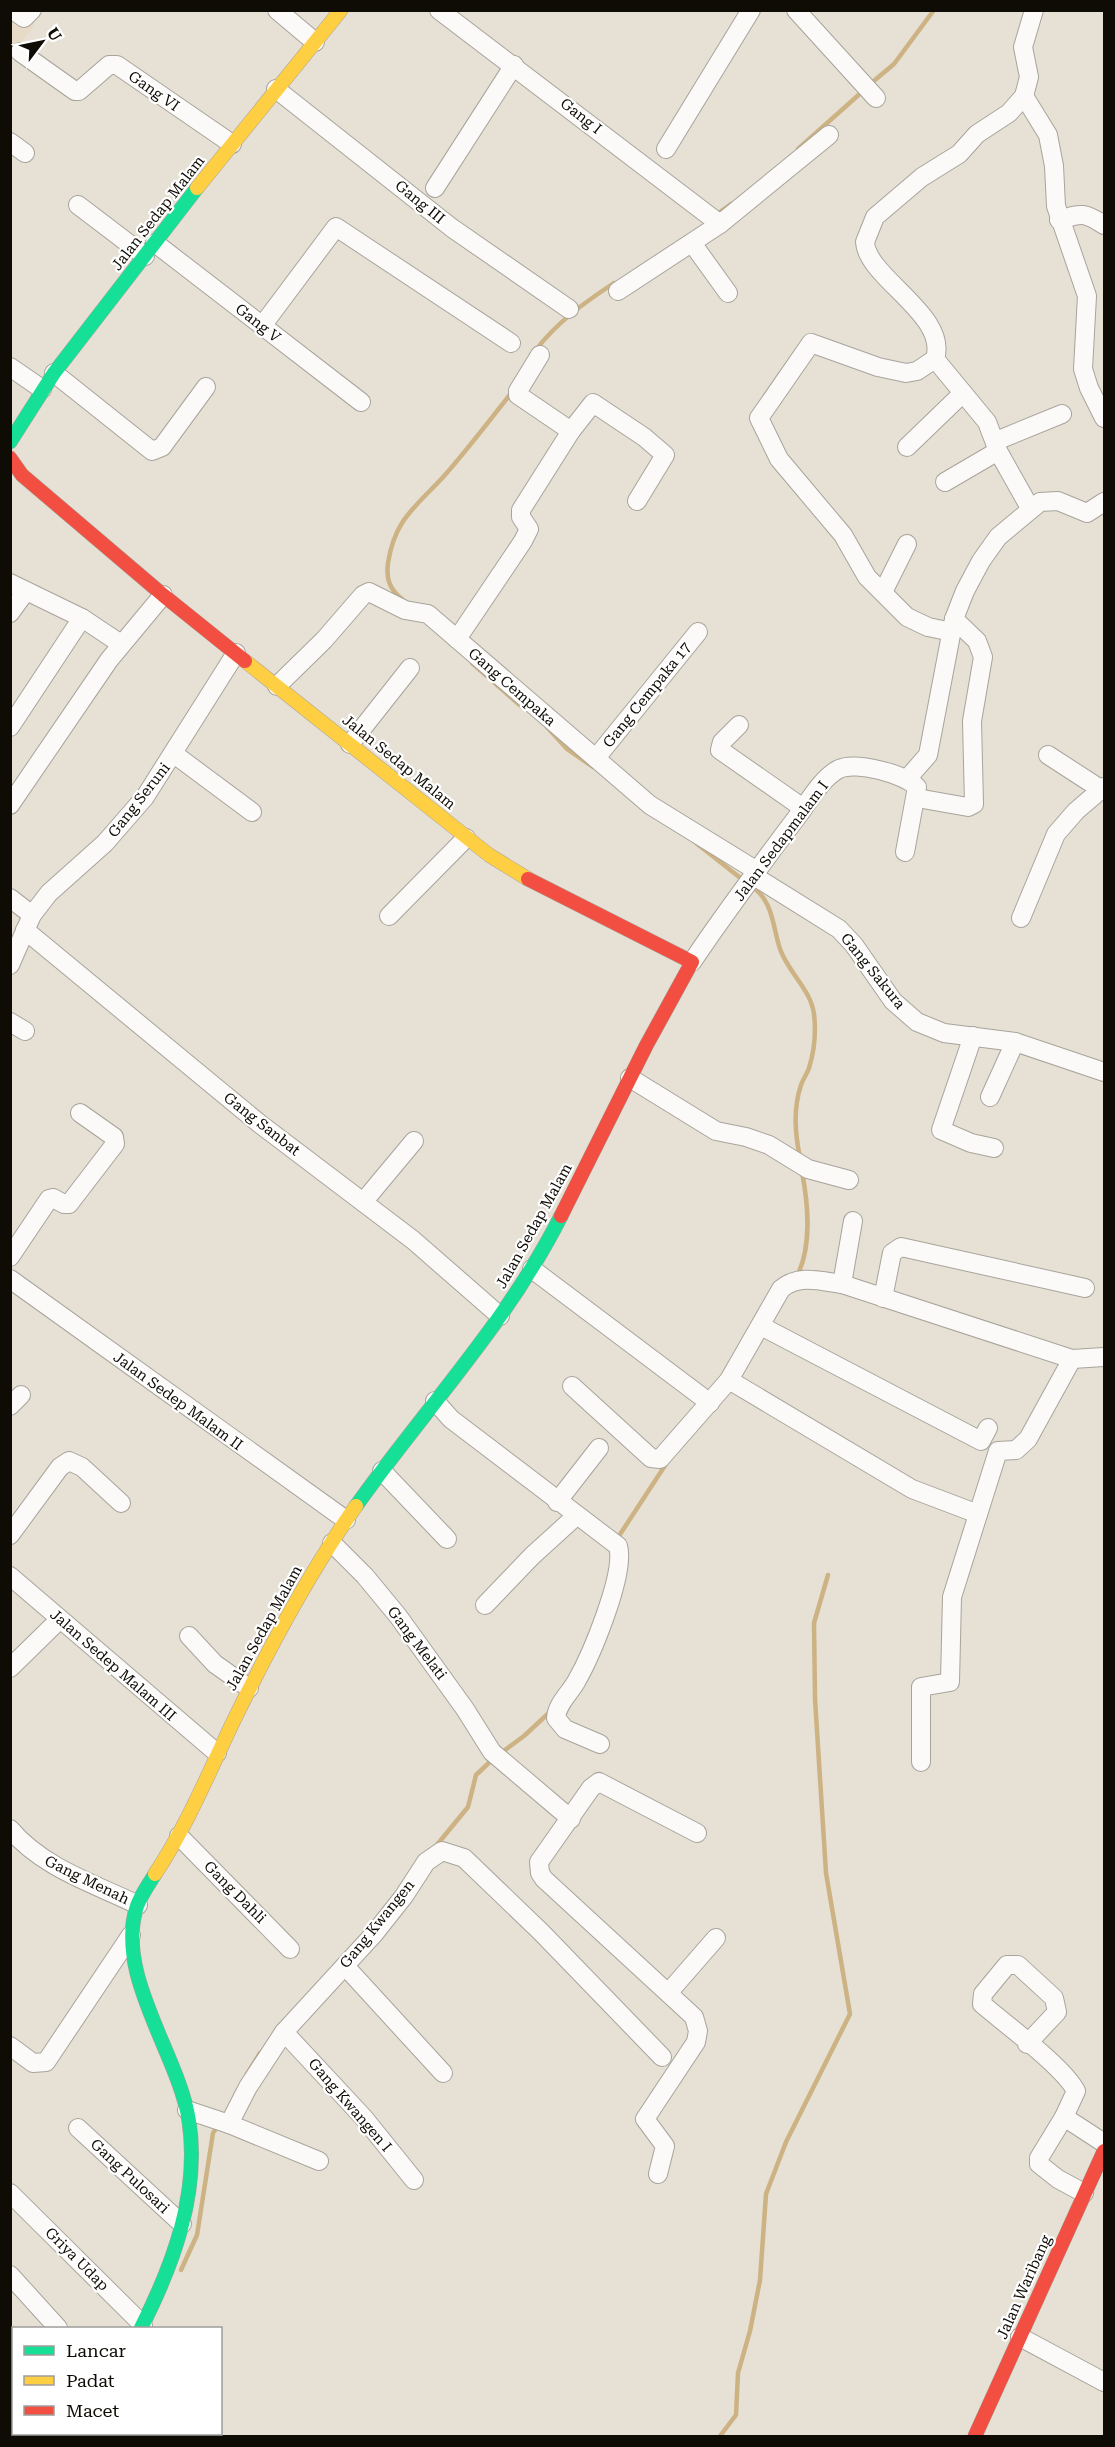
<svg xmlns="http://www.w3.org/2000/svg" width="1115" height="2447" font-family="'Roboto Serif',serif">
  <style>
    .built { fill: #e7dbc7 }
    .lines { fill: none; stroke-linecap: round; stroke-linejoin: round }
    .stream { stroke: #cdb283; stroke-width: 4.5 }
    .street-casing { stroke: #a8a49b; stroke-width: 20 }
    .fast-casing { stroke: #a8a49b; stroke-width: 15 }
    .slow-casing { stroke: #a8a49b; stroke-width: 15 }
    .jam-casing { stroke: #a8a49b; stroke-width: 15 }
    .street { stroke: #fbfaf9; stroke-width: 18 }
    .fast { stroke: #16e098; stroke-width: 14 }
    .slow { stroke: #ffcf43; stroke-width: 14 }
    .jam { stroke: #f24e42; stroke-width: 14 }
    .labels { text-anchor: middle; dominant-baseline: central; stroke-width: 4.5; stroke-linejoin: round; paint-order: stroke }
    .street-label { font-size: 15px; fill: #0f0b05; stroke: #fff }
  </style>
  <rect width="100%" height="100%" fill="#e6e0d5"/>
  <!-- built -->
  <path class="built" d="M 11,11 L 18,11 L 35,25 L 11,55 Z"/>
  <g class="lines">
    <!-- stream -->
    <g class="stream">
      <path d="M 869,85 L 894,64 L 934,10"/>
      <path d="M 798,149 L 863,91"/>
      <path d="M 716,215 L 731,204"/>
      <path d="M 535,351 C 557,322 584,303 614,283"/>
      <path d="M 402,599 C 389,589 386,578 388,563 C 395,518 416,507 445,475 C 468,449 490,420 512,392"/>
      <path d="M 472,663 L 522,707"/>
      <path d="M 547,727 L 567,749 L 593,767"/>
      <path d="M 696,843 L 743,880"/>
      <path d="M 750,885 C 774,901 772,925 780,949 C 788,972 811,990 814,1014 C 816,1031 814,1052 809,1068 C 807,1074 803,1079 801,1085 C 793,1109 795,1133 800,1158"/>
      <path d="M 797,1276 C 812,1247 808,1203 802,1172"/>
      <path d="M 617,1539 L 666,1464"/>
      <path d="M 501,1753 L 524,1736 L 552,1710"/>
      <path d="M 436,1846 L 468,1807 L 476,1775 L 494,1758"/>
      <path d="M 247,2074 L 260,2053"/>
      <path d="M 181,2270 L 197,2235 L 213,2133 L 218,2126"/>
      <path d="M 720,2436 L 736,2415 L 738,2373 L 750,2331 L 760,2280 L 766,2194 L 786,2142 L 850,2014 L 826,1873 L 815,1699 L 814,1623 L 828,1575"/>
    </g>
    <!-- street casing -->
    <g class="street-casing">
      <g id="street">
        <path d="M 13,10 L 24,18 L 32,10"/>
        <path d="M 277,10 L 315,42"/>
        <path d="M 439,10 L 720,224"/>
        <path d="M 796,10 L 876,98"/>
        <path d="M 20,52 L 75,91 L 79,91 L 109,65 L 117,65 L 232,144"/>
        <path d="M 276,89 L 452,228 L 569,309"/>
        <path d="M 1024,96 L 1048,135 L 1054,166 L 1056,206 L 1087,296 L 1083,369 L 1089,388 L 1104,418"/>
        <path d="M 10,142 L 25,153"/>
        <path d="M 666,149 L 751,10"/>
        <path d="M 435,188 L 514,65"/>
        <path d="M 78,205 L 145,256"/>
        <path d="M 1059,220 C 1082,213 1084,212 1104,225"/>
        <path d="M 155,243 L 361,402"/>
        <path d="M 692,243 L 728,293"/>
        <path d="M 618,291 L 720,224 L 829,135"/>
        <path d="M 262,326 L 336,227 L 511,343"/>
        <path d="M 540,355 L 518,391 L 518,395 L 571,431"/>
        <path d="M 935,359 L 917,371 L 906,373 L 878,367 L 811,343 L 759,418 L 779,459 L 843,535 L 867,577 L 907,617 L 928,627 L 952,632"/>
        <path d="M 935,359 C 949,315 867,278 865,242 L 875,217 L 922,177 L 959,154 L 977,134 L 1009,113 L 1024,96 L 1029,77 L 1023,47 L 1034,10"/>
        <path d="M 935,359 L 987,422 L 998,451 L 1030,508"/>
        <path d="M 10,367 L 42,389"/>
        <path d="M 54,373 L 152,451 L 162,447 L 206,387"/>
        <path d="M 996,441 L 1062,414"/>
        <path d="M 907,447 L 963,393"/>
        <path d="M 945,482 L 998,451"/>
        <path d="M 10,583 L 82,618 L 121,644"/>
        <path d="M 883,592 L 907,544"/>
        <path d="M 10,613 L 26,591"/>
        <path d="M 457,639 L 523,541 L 529,529 L 521,517 L 521,510 L 571,431 L 593,403 L 644,437 L 665,455 L 637,501"/>
        <path d="M 277,686 L 324,640 L 363,595 L 369,592 L 405,610 L 428,614 L 650,805 L 757,871"/>
        <path d="M 739,725 L 722,742 L 720,750 L 803,808"/>
        <path d="M 10,727 L 82,618"/>
        <path d="M 350,744 L 410,668"/>
        <path d="M 174,754 L 252,812"/>
        <path d="M 1048,755 L 1102,790"/>
        <path d="M 596,758 L 698,632"/>
        <path d="M 907,779 L 928,755 L 954,619 L 965,591 L 981,561 L 998,537 L 1040,502 L 1058,501 L 1087,513 L 1104,502"/>
        <path d="M 917,798 L 968,807 L 974,804 L 972,721 L 983,657 L 977,641 L 954,619"/>
        <path d="M 10,805 L 109,660 L 163,595"/>
        <path d="M 754,876 L 839,929 L 854,945 L 893,1001 L 917,1022 L 944,1033 L 1015,1042 L 1104,1072"/>
        <path d="M 10,898 L 32,915"/>
        <path d="M 389,916 L 466,838"/>
        <path d="M 1021,918 L 1056,834 L 1076,811 L 1104,787"/>
        <path d="M 25,930 L 260,1124 L 413,1240 L 500,1316"/>
        <path d="M 692,962 C 726,911 763,862 800,813 C 810,799 823,777 839,769 C 856,761 904,774 917,787 L 905,852"/>
        <path d="M 10,965 L 32,915 L 49,893 L 105,843 L 145,797 L 236,653"/>
        <path d="M 10,1022 L 25,1031"/>
        <path d="M 973,1036 L 941,1130 L 971,1143 L 994,1148"/>
        <path d="M 630,1078 L 716,1131 L 746,1137 L 769,1145 L 808,1169 L 849,1180"/>
        <path d="M 990,1097 L 1015,1042"/>
        <path d="M 364,1201 L 414,1141"/>
        <path d="M 10,1257 L 49,1199 L 53,1198 L 64,1204 L 69,1204 L 115,1144 L 114,1137 L 80,1113"/>
        <path d="M 532,1269 L 710,1403"/>
        <path d="M 10,1279 L 346,1520"/>
        <path d="M 842,1284 L 853,1221"/>
        <path d="M 883,1298 L 892,1253 L 901,1247 L 1085,1288"/>
        <path d="M 761,1326 L 981,1441 L 988,1428"/>
        <path d="M 729,1380 L 912,1489 L 978,1514"/>
        <path d="M 572,1386 L 651,1458 L 660,1459 L 729,1380 L 781,1289 C 799,1274 820,1281 842,1284 L 1072,1359 L 1104,1357"/>
        <path d="M 435,1401 L 451,1419 L 618,1546 C 626,1573 591,1656 576,1682 C 569,1694 557,1704 556,1718 L 565,1729 L 600,1744"/>
        <path d="M 10,1406 L 21,1395"/>
        <path d="M 382,1471 L 447,1539"/>
        <path d="M 557,1502 L 599,1448"/>
        <path d="M 10,1535 L 60,1467 L 69,1461 L 82,1467 L 121,1503"/>
        <path d="M 332,1543 L 365,1576 L 398,1616 L 465,1709 L 492,1752 L 571,1819"/>
        <path d="M 10,1576 L 217,1753"/>
        <path d="M 485,1605 L 532,1556 L 576,1516"/>
        <path d="M 189,1636 L 215,1664 L 249,1688"/>
        <path d="M 10,1668 L 59,1620"/>
        <path d="M 921,1762 L 921,1687 L 950,1682 L 952,1597 L 998,1451 L 1016,1450 L 1028,1439 L 1072,1359"/>
        <path d="M 10,1829 C 43,1868 93,1883 138,1905"/>
        <path d="M 179,1836 L 290,1949"/>
        <path d="M 345,1966 L 443,2073"/>
        <path d="M 669,1992 L 716,1938"/>
        <path d="M 284,2032 L 364,2118 L 414,2180"/>
        <path d="M 1027,2044 L 1057,2012 L 1054,1998 L 1018,1965 L 1007,1965 L 983,1994 L 982,2004 C 1005,2024 1064,2067 1076,2091 L 1064,2117 L 1039,2158 L 1039,2164 L 1058,2179 L 1084,2193"/>
        <path d="M 10,2046 L 33,2063 L 46,2062 L 131,1935"/>
        <path d="M 187,2110 L 229,2124 L 319,2161"/>
        <path d="M 1064,2117 L 1104,2143"/>
        <path d="M 229,2124 L 248,2087 L 284,2032 L 374,1934 L 404,1896 L 426,1862 L 442,1851 L 464,1858 L 541,1932 L 662,2057"/>
        <path d="M 78,2128 L 182,2224"/>
        <path d="M 658,2174 L 665,2146 L 645,2119 L 696,2042 L 698,2031 L 694,2017 L 544,1879 L 540,1873 L 539,1862 L 591,1788 L 599,1782 L 697,1833"/>
        <path d="M 10,2193 L 143,2325"/>
        <path d="M 10,2275 L 58,2328"/>
        <path d="M 1020,2337 L 1104,2382"/>
        <path d="M 181,2434 L 184,2436"/>
      </g>
    </g>
    <!-- fast casing -->
    <g class="fast-casing">
      <g id="fast">
        <path d="M 10,442 L 54,373 L 197,188"/>
        <path d="M 356,1506 C 425,1409 507,1323 561,1216"/>
        <path d="M 141,2328 C 173,2265 200,2193 189,2121 C 179,2055 114,1974 137,1906 C 141,1895 149,1884 155,1874"/>
      </g>
    </g>
    <!-- slow casing -->
    <g class="slow-casing">
      <g id="slow">
        <path d="M 197,188 L 341,10"/>
        <path d="M 245,661 L 489,855 L 528,879"/>
        <path d="M 155,1874 C 187,1826 209,1772 234,1720 C 270,1646 309,1573 356,1506"/>
        <path d="M 71,2436 L 73,2434"/>
      </g>
    </g>
    <!-- jam casing -->
    <g class="jam-casing">
      <g id="jam">
        <path d="M 10,458 L 22,475 L 163,595 L 245,661"/>
        <path d="M 528,879 L 692,962 L 646,1046 L 561,1216"/>
        <path d="M 975,2436 L 1104,2151"/>
      </g>
    </g>
    <!-- street -->
    <use href="#street" class="street"/>
    <!-- fast -->
    <use href="#fast" class="fast"/>
    <!-- slow -->
    <use href="#slow" class="slow"/>
    <!-- jam -->
    <use href="#jam" class="jam"/>
  </g>
  <g class="labels">
    <!-- street labels -->
    <g class="street-label">
      <text transform="translate(154 91) rotate(35)">Gang VI</text>
      <text transform="translate(581 116) rotate(38)">Gang I</text>
      <text transform="translate(420 202) rotate(39)">Gang III</text>
      <text transform="translate(158 213) rotate(-52)">Jalan Sedap Malam</text>
      <text transform="translate(258 323) rotate(38)">Gang V</text>
      <text transform="translate(512 687) rotate(41)">Gang Cempaka</text>
      <text transform="translate(647 695) rotate(-51)">Gang Cempaka 17</text>
      <text transform="translate(399 762) rotate(39)">Jalan Sedap Malam</text>
      <text transform="translate(139 800) rotate(-52)">Gang Seruni</text>
      <text transform="translate(781 841) rotate(-53)">Jalan Sedapmalam I</text>
      <text transform="translate(873 971) rotate(51)">Gang Sakura</text>
      <text transform="translate(262 1124) rotate(38)">Gang Sanbat</text>
      <text transform="translate(534 1226) rotate(-61)">Jalan Sedap Malam</text>
      <text transform="translate(178 1401) rotate(36)">Jalan Sedep Malam II</text>
      <text transform="translate(264 1628) rotate(-61)">Jalan Sedap Malam</text>
      <text transform="translate(417 1643) rotate(53)">Gang Melati</text>
      <text transform="translate(113 1665) rotate(41)">Jalan Sedep Malam III</text>
      <text transform="translate(87 1880) rotate(26)">Gang Menah</text>
      <text transform="translate(235 1892) rotate(45)">Gang Dahli</text>
      <text transform="translate(377 1924) rotate(-51)">Gang Kwangen</text>
      <text transform="translate(350 2105) rotate(49)">Gang Kwangen I</text>
      <text transform="translate(130 2176) rotate(43)">Gang Pulosari</text>
      <text transform="translate(77 2259) rotate(45)">Griya Udap</text>
      <text transform="translate(1024 2287) rotate(-66)">Jalan Waribang</text>
    </g>
  </g>
  <!-- border -->
  <rect width="1115" height="2447" fill="none" stroke="#0f0b05" stroke-width="24"/>
  <!-- legend -->
  <rect x="12" y="2327" width="210" height="108" fill="#ffffff" stroke="#9f9d9b" stroke-width="1.5"/>
  <rect x="24" y="2346" width="30" height="9" fill="#16e098" stroke="#9f9d9b" stroke-width="1.5"/>
  <text x="66" y="2357" font-size="18" fill="#0f0b05">Lancar</text>
  <rect x="24" y="2376" width="30" height="9" fill="#ffcf43" stroke="#9f9d9b" stroke-width="1.5"/>
  <text x="66" y="2387" font-size="18" fill="#0f0b05">Padat</text>
  <rect x="24" y="2406" width="30" height="9" fill="#f24e42" stroke="#9f9d9b" stroke-width="1.5"/>
  <text x="66" y="2417" font-size="18" fill="#0f0b05">Macet</text>
  <!-- north arrow -->
  <g transform="translate(42 42) rotate(58)" stroke="#ffffff" stroke-width="4.5" paint-order="stroke">
  <path d="M0-4.5L10 22L0 15L-10 22Z" fill="#0f0b05"/>
  <text y="-9" font-size="16" font-weight="bold" text-anchor="middle" fill="#0f0b05">U</text>
  </g>
</svg>
